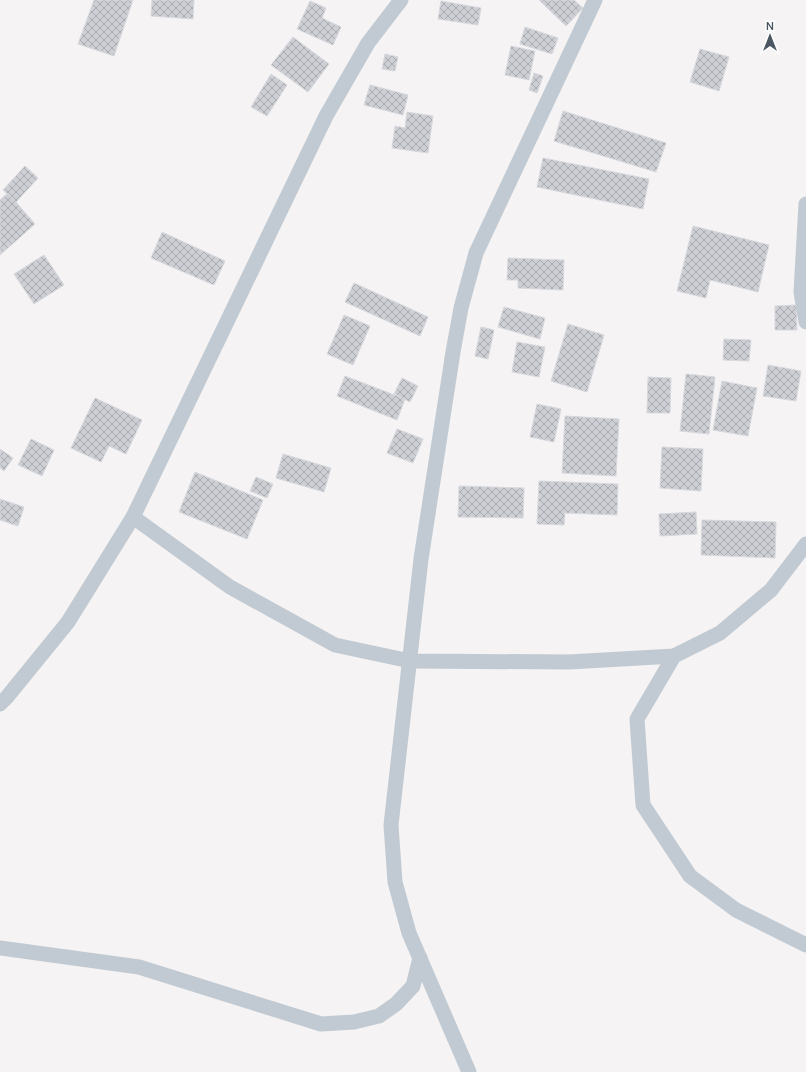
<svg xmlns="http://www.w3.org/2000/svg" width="806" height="1072" font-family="Manrope,sans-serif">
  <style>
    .building { fill: url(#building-cross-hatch); stroke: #d7d9de }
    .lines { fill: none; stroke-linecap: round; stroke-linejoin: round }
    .street { stroke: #c1cad2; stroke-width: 15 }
  </style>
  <defs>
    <pattern id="building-cross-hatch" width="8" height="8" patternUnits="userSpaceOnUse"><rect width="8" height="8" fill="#cdcfd5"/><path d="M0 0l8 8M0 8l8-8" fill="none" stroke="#a8abb0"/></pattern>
  </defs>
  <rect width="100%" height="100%" fill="#f5f3f3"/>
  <!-- building -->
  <g class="building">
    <path d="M 94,0 L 133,0 L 114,56 L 78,44 Z"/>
    <path d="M 152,0 L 194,0 L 193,19 L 151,16 Z"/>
    <path d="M 539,0 L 574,0 L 583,8 L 566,26 Z"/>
    <path d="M 310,1 L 326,8 L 322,18 L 341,27 L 333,45 L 297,29 Z"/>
    <path d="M 441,1 L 481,8 L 478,25 L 438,19 Z"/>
    <path d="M 525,27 L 558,38 L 552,54 L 520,44 Z"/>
    <path d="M 293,37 L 329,64 L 308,92 L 271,65 Z"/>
    <path d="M 511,46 L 535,51 L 529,80 L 505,75 Z"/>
    <path d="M 700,49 L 729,57 L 719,91 L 690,82 Z"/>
    <path d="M 385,54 L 398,57 L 395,71 L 382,69 Z"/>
    <path d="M 534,73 L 543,76 L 537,93 L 529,90 Z"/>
    <path d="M 271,74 L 287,85 L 267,116 L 251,107 Z"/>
    <path d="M 370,85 L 408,95 L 403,115 L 364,105 Z"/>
    <path d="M 563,111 L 666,143 L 656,172 L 554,141 Z"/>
    <path d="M 407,112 L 433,116 L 428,153 L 392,148 L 395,126 L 405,128 Z"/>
    <path d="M 543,158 L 649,179 L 643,209 L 537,187 Z"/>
    <path d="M 25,166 L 38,178 L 16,202 L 3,190 Z"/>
    <path d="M 8,193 L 35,224 L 0,255 L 0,200 Z"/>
    <path d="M 693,226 L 769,245 L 758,292 L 710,280 L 706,298 L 677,291 Z"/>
    <path d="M 162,232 L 225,261 L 214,285 L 151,258 Z"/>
    <path d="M 44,255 L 64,285 L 34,304 L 14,274 Z"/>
    <path d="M 508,258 L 564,260 L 563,290 L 518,288 L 518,280 L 507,280 Z"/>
    <path d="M 354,283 L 428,317 L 420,336 L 345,302 Z"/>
    <path d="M 796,305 L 797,330 L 775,330 L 775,306 Z"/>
    <path d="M 504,307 L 545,318 L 540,339 L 498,327 Z"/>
    <path d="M 344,315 L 370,326 L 353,365 L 327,354 Z"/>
    <path d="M 568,324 L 604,335 L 587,392 L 551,381 Z"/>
    <path d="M 481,327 L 494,330 L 488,359 L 475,356 Z"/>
    <path d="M 724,339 L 751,340 L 749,361 L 723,360 Z"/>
    <path d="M 517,342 L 545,347 L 539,377 L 512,372 Z"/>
    <path d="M 768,365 L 801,371 L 796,401 L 763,396 Z"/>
    <path d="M 686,374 L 715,377 L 709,434 L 680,431 Z"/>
    <path d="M 345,376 L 405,399 L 397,420 L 337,396 Z"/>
    <path d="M 648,377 L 671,378 L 670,413 L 647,413 Z"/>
    <path d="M 402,378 L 418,386 L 410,402 L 394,394 Z"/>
    <path d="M 722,381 L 757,388 L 748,436 L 713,430 Z"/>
    <path d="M 95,398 L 142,420 L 126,454 L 109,446 L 101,462 L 71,448 Z"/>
    <path d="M 537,404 L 561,409 L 554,442 L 530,437 Z"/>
    <path d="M 565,416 L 619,419 L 616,476 L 562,473 Z"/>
    <path d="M 397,429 L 423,439 L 413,463 L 387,453 Z"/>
    <path d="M 31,439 L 54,450 L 42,476 L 18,465 Z"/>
    <path d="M 662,447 L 703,449 L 701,491 L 660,488 Z"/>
    <path d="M 0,449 L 13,458 L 4,471 L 0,468 Z"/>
    <path d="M 283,454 L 331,468 L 324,492 L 276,478 Z"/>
    <path d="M 195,472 L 263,500 L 247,539 L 179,512 Z"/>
    <path d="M 256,477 L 273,484 L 267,498 L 250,491 Z"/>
    <path d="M 539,481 L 618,484 L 617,515 L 565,513 L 564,525 L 537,524 Z"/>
    <path d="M 459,486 L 524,488 L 523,518 L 458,517 Z"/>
    <path d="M 0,499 L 24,507 L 18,526 L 0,520 Z"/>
    <path d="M 696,512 L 697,534 L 660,536 L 659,514 Z"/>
    <path d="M 702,520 L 776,522 L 775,558 L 701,555 Z"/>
  </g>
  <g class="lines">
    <!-- street -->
    <g class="street">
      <path d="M 806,204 L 801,292 L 806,322"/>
      <path d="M 133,517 L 230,587 L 335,645 L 410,661 L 569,662 L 674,656 L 720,633 L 771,590 L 806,544"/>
      <path d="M 674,656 L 637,719 L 643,805 L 690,876 L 736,910 L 806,945"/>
      <path d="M 0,704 L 7,697 L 68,622 L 133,517 L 326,116 L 368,43 L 401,0"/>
      <path d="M 0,948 L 139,967 L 321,1024 L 354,1022 L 379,1016 L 396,1004 L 413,986 L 420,958"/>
      <path d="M 469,1072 L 409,933 L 395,882 L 391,825 L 421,559 L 453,352 L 461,308 L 476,253 L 595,0"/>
    </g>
  </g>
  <!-- north arrow -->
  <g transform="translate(770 36)" stroke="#ffffff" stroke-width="3" paint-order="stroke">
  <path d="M0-3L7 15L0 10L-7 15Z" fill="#4a5661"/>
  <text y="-6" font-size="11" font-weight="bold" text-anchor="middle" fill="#4a5661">N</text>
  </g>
</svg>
